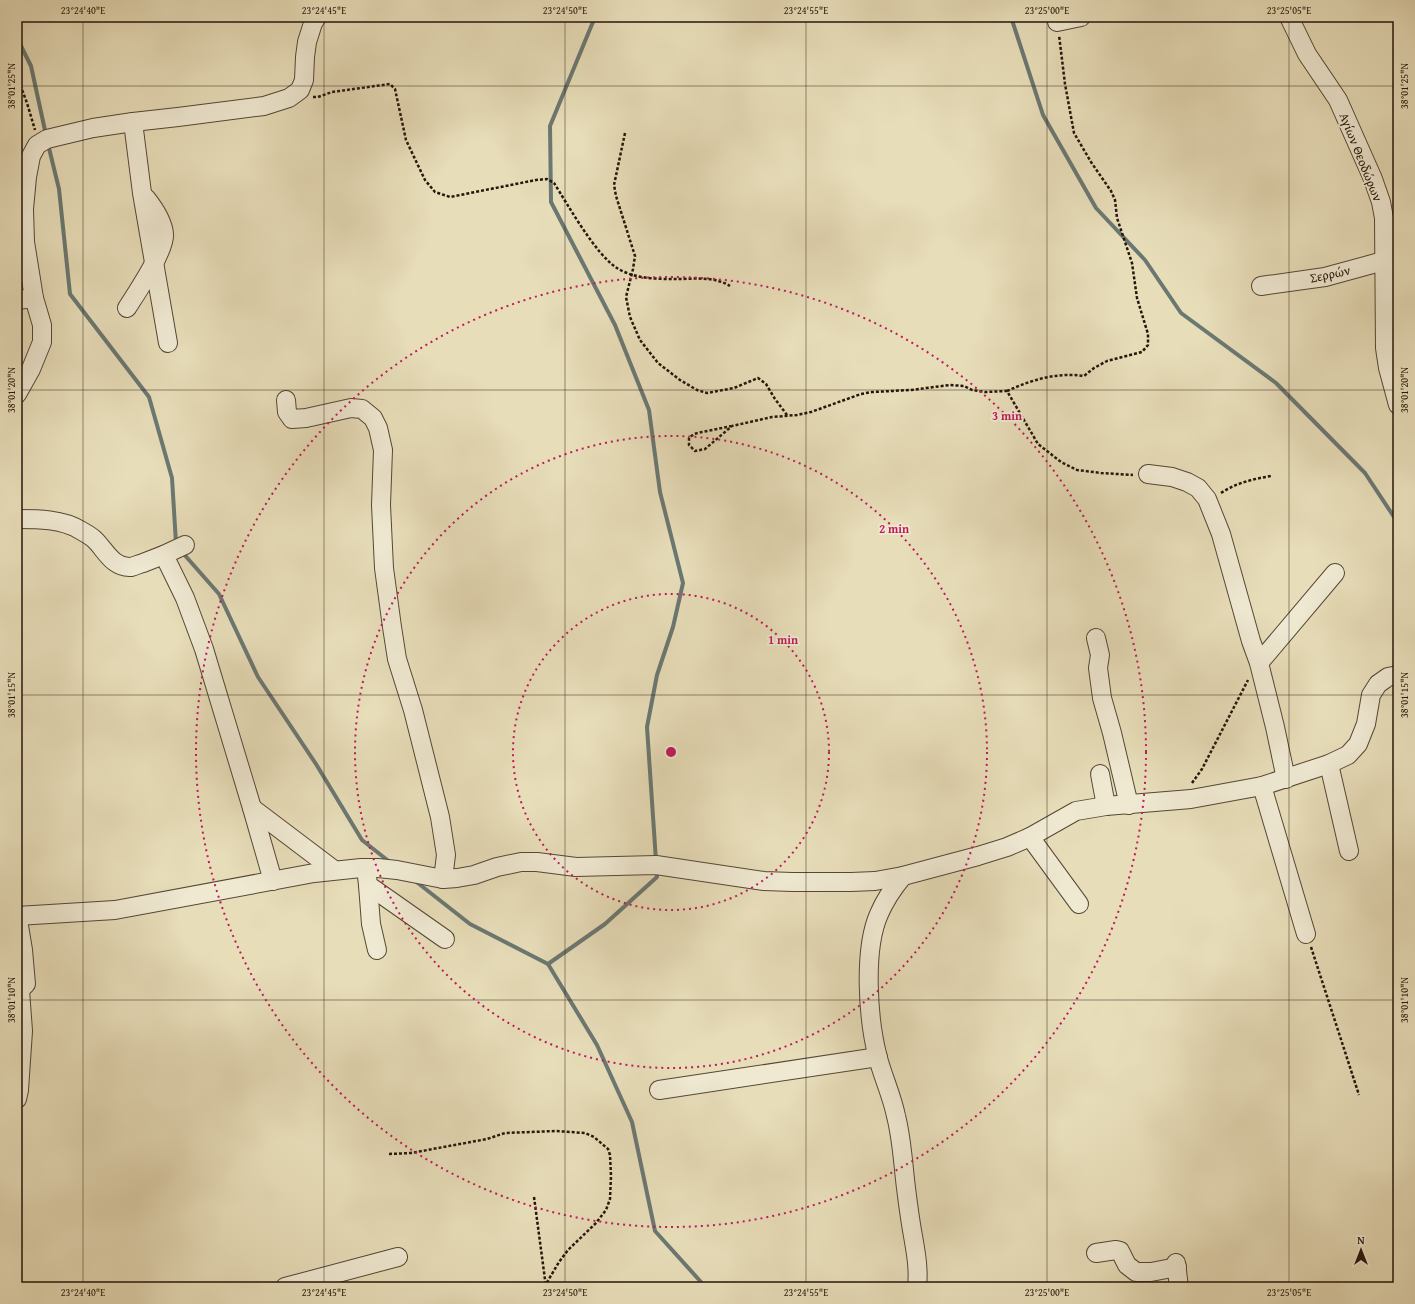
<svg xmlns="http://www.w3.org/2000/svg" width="1415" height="1304" font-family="'Gentium Book Plus',serif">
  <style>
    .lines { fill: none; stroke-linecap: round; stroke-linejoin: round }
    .stream { stroke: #6b7872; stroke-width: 4 }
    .minor-casing { stroke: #554735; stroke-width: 20 }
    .path { stroke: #241509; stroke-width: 2.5; stroke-dasharray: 3 2; stroke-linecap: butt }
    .minor { stroke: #efe9d2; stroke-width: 18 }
    .ticks { fill: none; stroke: #241509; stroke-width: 1; stroke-opacity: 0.45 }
    .ring { fill: none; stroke: #c2185b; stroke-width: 2; stroke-dasharray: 2 4 }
    .labels { text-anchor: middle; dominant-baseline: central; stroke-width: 3.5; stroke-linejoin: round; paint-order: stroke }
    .street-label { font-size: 13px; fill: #241509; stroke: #efe9d2 }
    .centre { fill: #c2185b; stroke: #efe9d2; stroke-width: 2 }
    .ring-label { font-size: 12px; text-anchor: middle; font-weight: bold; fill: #c2185b; stroke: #efe9d2; stroke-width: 3.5; stroke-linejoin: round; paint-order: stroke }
    .neatline { fill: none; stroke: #241509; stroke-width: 1.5 }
    .ticks-label { font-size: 10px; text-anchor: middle; fill: #241509 }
  </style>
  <rect width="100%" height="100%" fill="#e7ddb9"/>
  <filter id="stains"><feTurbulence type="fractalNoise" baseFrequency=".005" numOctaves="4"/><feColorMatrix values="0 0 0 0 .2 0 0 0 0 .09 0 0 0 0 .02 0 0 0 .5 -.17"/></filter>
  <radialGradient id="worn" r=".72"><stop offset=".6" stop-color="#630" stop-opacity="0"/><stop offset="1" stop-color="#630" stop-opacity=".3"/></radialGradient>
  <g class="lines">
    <!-- stream -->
    <g class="stream">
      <path d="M 595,17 L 550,126 L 551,202 L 615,325 L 649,410 L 660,492 L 683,583 L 673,627 L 657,675 L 647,727 L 656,861"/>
      <path d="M 1011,17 L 1043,115 L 1096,208 L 1145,260 L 1181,313 L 1276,383 L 1365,473 L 1398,523"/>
      <path d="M 17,38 L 31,66 L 46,135"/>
      <path d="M 48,144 L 59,189 L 70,294 L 149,397 L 172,478 L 176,543"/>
      <path d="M 182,552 L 219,594 L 258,677 L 316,764 L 362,840 L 391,863"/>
      <path d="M 414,880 L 470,924 L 548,964 L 597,1045 L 632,1122 L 655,1231 L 701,1282 L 702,1287"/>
      <path d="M 548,964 L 605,924 L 657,877 L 657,870"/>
    </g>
    <!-- minor casing -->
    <g class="minor-casing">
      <g id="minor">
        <path d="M 1289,17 L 1307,54 L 1338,100 L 1373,179 L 1381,202 L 1384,218 L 1385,348 L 1388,368 L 1398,405"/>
        <path d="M 1057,22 L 1081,17"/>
        <path d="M 133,122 L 142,193 L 168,343"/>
        <path d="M 1261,286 L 1325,277 L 1398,257"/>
        <path d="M 17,300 L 34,298"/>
        <path d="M 127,308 C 136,294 166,249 164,234 C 163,221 154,208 146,198"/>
        <path d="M 17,394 L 31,369 L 42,342 L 42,325 L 34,298 L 25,242 L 24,209 L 27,177 L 31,156 L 37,145 L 47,139 L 93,128 L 133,122 L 178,117 L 264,106 L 289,98 L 300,90 L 304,80 L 305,57 L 307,42 L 313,23 L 317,17"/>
        <path d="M 286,400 L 287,412 L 292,419 L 306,418 L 351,408 L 362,409 L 373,418 L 378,428 L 383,450 L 381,505 L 384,568 L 392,627 L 397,659 L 413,710 L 440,817 L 446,855 L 443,879"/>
        <path d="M 1148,474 L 1172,477 L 1187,482 L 1198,488 L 1207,499 L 1221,534 L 1251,641 L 1259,663 L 1275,727 L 1286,779"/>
        <path d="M 17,519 C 38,519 62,519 80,530 C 85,533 91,536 95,540 C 106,551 113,568 131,567 C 135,566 139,564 143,563 C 157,558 171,552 185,545"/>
        <path d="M 164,555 L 185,598 L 204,649 L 252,808 L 273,881"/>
        <path d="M 1096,638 L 1100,655 L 1098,668 L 1102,698 L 1112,733 L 1129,805"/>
        <path d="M 1259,663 L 1335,573"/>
        <path d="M 1329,764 L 1349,851"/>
        <path d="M 1100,774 L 1106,806"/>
        <path d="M 1262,786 L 1306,934"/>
        <path d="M 252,808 L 334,870"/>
        <path d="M 1030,837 L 1079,904"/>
        <path d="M 366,868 L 368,885 L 445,939"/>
        <path d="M 903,876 C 893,888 885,900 879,914 C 863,950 868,1020 878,1058 C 883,1077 892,1096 896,1116 C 902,1139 903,1164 906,1188 C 908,1204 910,1220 913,1236 C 916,1253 919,1270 917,1287"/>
        <path d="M 368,885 L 371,924 L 377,950"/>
        <path d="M 17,914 L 23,950 L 26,984 L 20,990 L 23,1031 L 19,1090 L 17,1099"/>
        <path d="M 17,916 L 115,910 L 314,873 L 361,868 L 378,868 L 397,870 L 443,879 L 457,878 L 474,875 L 497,867 L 521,862 L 537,862 L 576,867 L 656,865 L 764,881 L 792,882 L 851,882 L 875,881 L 903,876 L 978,856 L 1007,847 L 1030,837 L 1076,811 L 1106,806 L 1191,799 L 1262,786 L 1329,764 L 1348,755 L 1358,744 L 1366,724 L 1371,695 L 1378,684 L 1388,677 L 1398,675"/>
        <path d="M 659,1090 L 878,1057"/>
        <path d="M 1096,1253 L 1116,1250 L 1120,1251 L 1127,1265 L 1136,1272 L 1151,1272 L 1177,1267"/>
        <path d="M 1176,1263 L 1179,1287"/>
        <path d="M 285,1287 L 398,1257"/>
      </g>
    </g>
    <!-- path -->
    <g class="path">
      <path d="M 17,76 L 27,103 L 35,130"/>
      <path d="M 313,97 L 318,97 L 332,92 L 390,84 L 395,89 L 406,140 L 425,180 L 435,192 L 450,197 L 536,180 L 547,179 L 554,183 C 568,205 596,255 617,268 C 634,279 657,279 677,279 C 695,279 714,276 730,286"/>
      <path d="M 625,133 L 614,185 L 616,196 L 635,256 L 633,269 L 626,297 L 630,317 L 640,340 L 658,363 L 680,380 L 697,390 L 707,393 L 734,388 L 758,378 L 766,384 L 775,399 L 787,415"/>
      <path d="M 1007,391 C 1031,380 1057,372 1084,376 L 1094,368 L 1107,361 L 1142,352 L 1148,345 L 1148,334 L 1137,298 L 1132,263 L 1117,218 L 1115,200 L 1111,191 L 1091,162 L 1074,133 L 1065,84 L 1059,35"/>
      <path d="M 732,426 L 702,432 L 694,434 L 689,438 L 689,445 L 695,451 L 705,449 L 732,426 L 772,417 L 797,415 L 811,412 L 861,394 L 872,392 L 911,390 L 950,385 L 964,386 L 972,390 L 985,392 L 1007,391 L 1038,444 L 1061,462 L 1077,470 L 1101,473 L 1133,475"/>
      <path d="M 1221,493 C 1236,483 1253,479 1271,476"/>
      <path d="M 1192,783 L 1202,769 L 1248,680"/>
      <path d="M 1311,947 L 1359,1095"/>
      <path d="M 389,1154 L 411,1153 L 487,1139 L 505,1133 L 556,1131 L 585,1133 L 594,1137 L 608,1149 L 610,1155 L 611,1176 L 610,1199 L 606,1210 L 596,1223 L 568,1250 L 559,1262 L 546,1284"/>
      <path d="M 534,1197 L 546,1287"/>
    </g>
    <!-- minor -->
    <use href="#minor" class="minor"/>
  </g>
  <!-- ticks -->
  <path class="ticks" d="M 83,17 L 83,1287M 324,17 L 324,1287M 565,17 L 565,1287M 806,17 L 806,1287M 1047,17 L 1047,1287M 1289,17 L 1289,1287M 17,86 L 1398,86M 17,390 L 1398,390M 17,695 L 1398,695M 17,1000 L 1398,1000"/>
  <!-- distance rings -->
  <g class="ring">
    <circle cx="671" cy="752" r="158"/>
    <circle cx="671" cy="752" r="316"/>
    <circle cx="671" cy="752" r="475"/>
  </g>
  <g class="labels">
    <!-- street labels -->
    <g class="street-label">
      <text transform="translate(1361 157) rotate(68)">Αγίων Θεοδώρων</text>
      <text transform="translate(1330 274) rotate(-12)">Σερρών</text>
    </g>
  </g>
  <circle cx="671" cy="752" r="6" class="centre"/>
  <g class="ring-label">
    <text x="1007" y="420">3 min</text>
    <text x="894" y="533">2 min</text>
    <text x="783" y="644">1 min</text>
  </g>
  <!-- margin -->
  <rect width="1415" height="1304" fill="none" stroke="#e7ddb9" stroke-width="44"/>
  <!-- north arrow -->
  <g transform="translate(1361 1250)" stroke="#efe9d2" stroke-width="3" paint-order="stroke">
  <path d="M0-3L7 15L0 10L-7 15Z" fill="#241509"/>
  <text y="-6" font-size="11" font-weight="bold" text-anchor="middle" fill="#241509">N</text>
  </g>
  <rect x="22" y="22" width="1371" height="1260" class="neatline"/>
  <g class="ticks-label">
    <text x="83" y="14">23°24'40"E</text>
    <text x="324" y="14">23°24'45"E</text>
    <text x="565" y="14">23°24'50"E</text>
    <text x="806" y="14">23°24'55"E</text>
    <text x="1047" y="14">23°25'00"E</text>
    <text x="1289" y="14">23°25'05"E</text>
    <text transform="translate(11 86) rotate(-90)" y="4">38°01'25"N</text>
    <text transform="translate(1404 86) rotate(-90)" y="4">38°01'25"N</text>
    <text transform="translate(11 390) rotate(-90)" y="4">38°01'20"N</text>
    <text transform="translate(1404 390) rotate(-90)" y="4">38°01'20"N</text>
    <text transform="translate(11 695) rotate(-90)" y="4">38°01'15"N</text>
    <text transform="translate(1404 695) rotate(-90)" y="4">38°01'15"N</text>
    <text transform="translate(11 1000) rotate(-90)" y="4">38°01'10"N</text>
    <text transform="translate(1404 1000) rotate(-90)" y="4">38°01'10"N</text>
    <text x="83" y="1296">23°24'40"E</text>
    <text x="324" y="1296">23°24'45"E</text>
    <text x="565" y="1296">23°24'50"E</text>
    <text x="806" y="1296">23°24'55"E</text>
    <text x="1047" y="1296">23°25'00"E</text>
    <text x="1289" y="1296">23°25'05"E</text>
  </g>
  <rect width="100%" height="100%" filter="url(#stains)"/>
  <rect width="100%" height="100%" fill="url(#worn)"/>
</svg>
